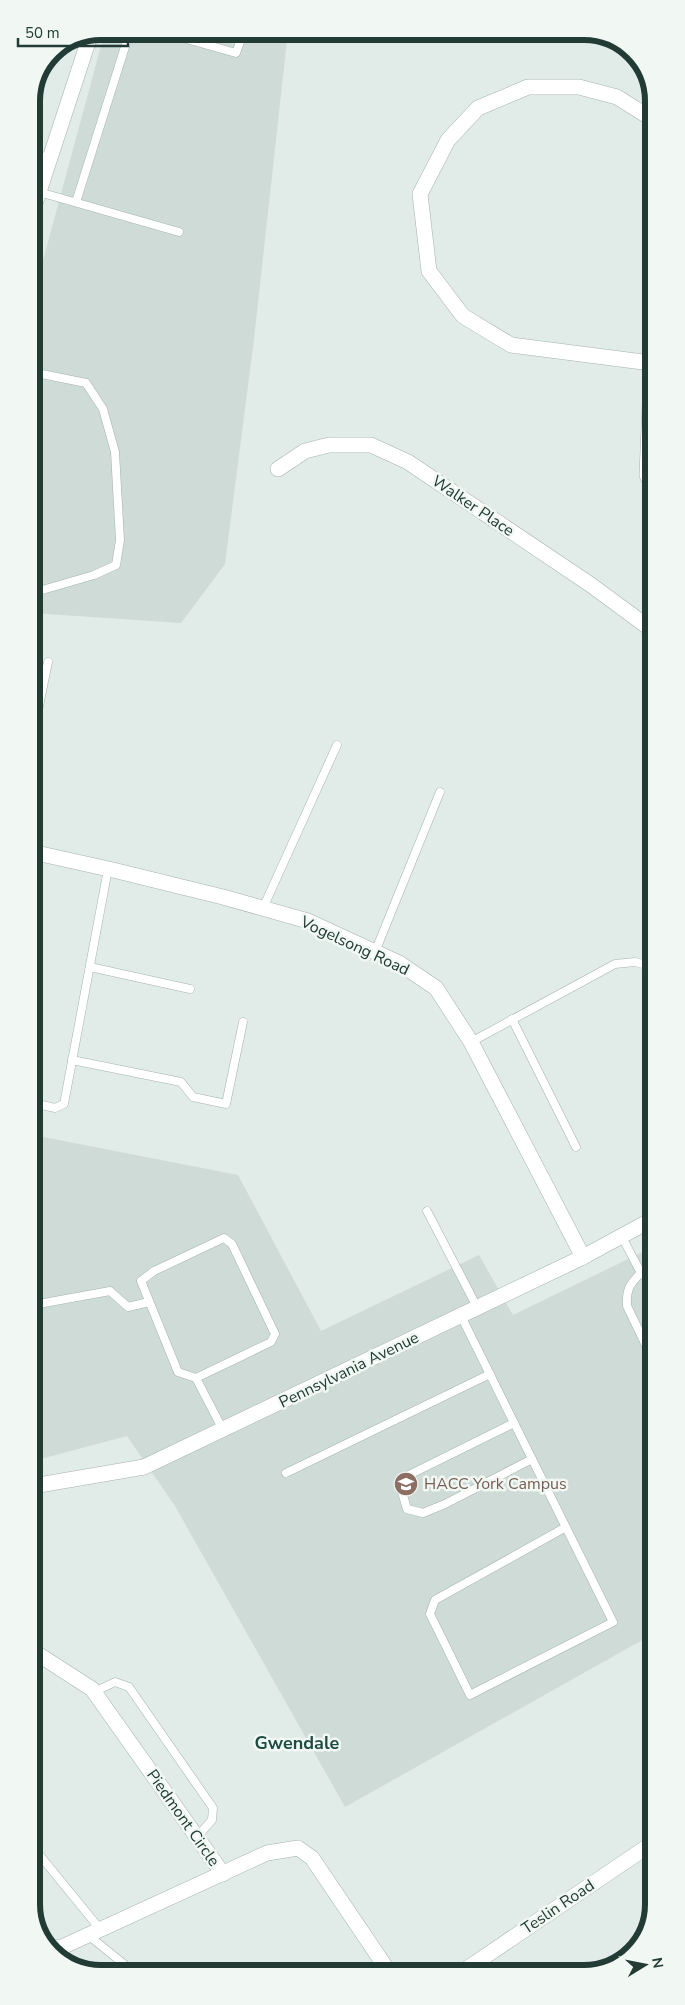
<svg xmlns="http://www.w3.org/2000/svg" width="685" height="2005" font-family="'Nunito Sans',sans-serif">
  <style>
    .built { fill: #cfdbd6 }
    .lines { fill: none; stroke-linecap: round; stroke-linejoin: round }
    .service-casing { stroke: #a4b3ae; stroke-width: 9 }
    .minor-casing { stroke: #a4b3ae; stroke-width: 16 }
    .service { stroke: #fff; stroke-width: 8 }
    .minor { stroke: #fff; stroke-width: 15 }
    .labels { text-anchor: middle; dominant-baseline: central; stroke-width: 5; stroke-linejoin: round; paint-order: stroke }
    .street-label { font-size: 16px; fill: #223b35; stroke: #f1f8f4 }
    .education-label { font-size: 16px; fill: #785e54; stroke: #f1f8f4; text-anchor: start }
    .neighbourhood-label { font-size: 18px; font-weight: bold; fill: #1f4c42; stroke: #f1f8f4 }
    .rim { fill: none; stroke: #223b35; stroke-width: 6 }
  </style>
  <rect width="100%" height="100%" fill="#e1ebe7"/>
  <!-- built -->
  <g class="built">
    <path d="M 105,31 L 288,31 L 254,339 L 225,564 L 181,623 L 32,613 L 32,272 L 42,264 Z"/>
    <path d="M 33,1135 L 238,1175 L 321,1331 L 479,1255 L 513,1315 L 653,1247 L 653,1634 L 345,1807 L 175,1506 L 127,1436 L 33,1461 Z"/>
  </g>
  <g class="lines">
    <!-- service casing -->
    <g class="service-casing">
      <g id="service">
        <path d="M 158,31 L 236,53 L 244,31"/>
        <path d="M 31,154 L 49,158"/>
        <path d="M 39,192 L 179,232"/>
        <path d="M 76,202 L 130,31"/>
        <path d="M 32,372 L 86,383 L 103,409 L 115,452 L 120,540 L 116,565 L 94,575 L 32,593"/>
        <path d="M 32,740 L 48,662"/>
        <path d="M 263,908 L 337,745"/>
        <path d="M 375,952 L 440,792"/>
        <path d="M 90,967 L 190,989"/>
        <path d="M 512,1019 L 576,1147"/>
        <path d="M 471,1042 L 615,964 L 635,962 L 647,965 L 653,976"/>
        <path d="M 72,1060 L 181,1082 L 193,1097 L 226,1104 L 243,1022"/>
        <path d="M 33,1103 L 55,1108 L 64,1104 L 108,869"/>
        <path d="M 427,1211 L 477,1307"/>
        <path d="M 622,1237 L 641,1273"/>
        <path d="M 653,1274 L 641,1273 C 629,1284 626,1291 627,1306 L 653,1360"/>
        <path d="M 33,1305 L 110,1291 L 128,1307 L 149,1302"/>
        <path d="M 461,1316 L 613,1622 L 470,1695 L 430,1614 L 435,1600 L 566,1527"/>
        <path d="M 196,1378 L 271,1342 L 275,1334 L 232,1244 L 224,1238 L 154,1271 L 141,1281 L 178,1372 L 196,1378 L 223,1430"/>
        <path d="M 514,1423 L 409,1475 L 402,1492 L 407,1509 L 423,1513 L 445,1504 L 532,1459"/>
        <path d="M 286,1473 L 490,1374"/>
        <path d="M 94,1692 L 115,1682 L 129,1687 L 213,1808 L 212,1820 L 197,1837"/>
        <path d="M 33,1847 L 100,1929"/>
        <path d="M 88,1935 L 135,1973"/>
      </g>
    </g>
    <!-- minor casing -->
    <g class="minor-casing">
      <g id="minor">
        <path d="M 32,213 L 90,36"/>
        <path d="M 652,357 L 647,475 L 652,486"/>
        <path d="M 651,363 L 511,345 L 463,316 L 429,271 L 420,194 L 448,140 L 478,108 L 528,87 L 579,87 L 617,97 L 652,119"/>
        <path d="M 278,469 L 305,451 L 329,445 L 371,445 L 408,462 L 591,585 L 652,630"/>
        <path d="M 32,852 L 113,870 L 223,897 L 308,921 L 399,963 L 436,988 L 471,1042 L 583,1257"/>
        <path d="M 33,1486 L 144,1467 L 583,1257 L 653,1219"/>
        <path d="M 33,1651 L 92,1689 L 223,1874"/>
        <path d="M 50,1949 L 62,1947 L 267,1853 L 298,1848 L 312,1858 L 389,1972"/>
        <path d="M 462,1972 L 654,1842"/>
      </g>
    </g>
    <!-- service -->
    <use href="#service" class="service"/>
    <!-- minor -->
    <use href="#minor" class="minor"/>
  </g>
  <!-- icons -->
  <defs>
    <g id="university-disc" transform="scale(1.25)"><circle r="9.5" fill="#8d6e63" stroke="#f1f8f4"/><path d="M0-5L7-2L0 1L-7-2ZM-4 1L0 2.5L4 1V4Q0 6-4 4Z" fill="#fff"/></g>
  </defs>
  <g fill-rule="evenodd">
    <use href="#university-disc" x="406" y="1484"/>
  </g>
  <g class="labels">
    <!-- street labels -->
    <g class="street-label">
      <text transform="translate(473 506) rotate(34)">Walker Place</text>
      <text transform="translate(355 946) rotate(25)">Vogelsong Road</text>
      <text transform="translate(349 1370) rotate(-26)">Pennsylvania Avenue</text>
      <text transform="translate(183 1818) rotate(55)">Piedmont Circle</text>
      <text transform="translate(558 1907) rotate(-34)">Teslin Road</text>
    </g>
    <!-- education labels -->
    <g class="education-label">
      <text x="424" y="1484">HACC York Campus</text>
    </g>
    <!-- neighbourhood labels -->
    <g class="neighbourhood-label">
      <text x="297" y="1743">Gwendale</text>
    </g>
  </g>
  <!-- crop -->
  <path d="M0 0H685V2005H0ZM101 40H584A61 61 0 0 1 645 101V1904A61 61 0 0 1 584 1965H101A61 61 0 0 1 40 1904V101A61 61 0 0 1 101 40Z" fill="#f1f8f4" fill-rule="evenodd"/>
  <path class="rim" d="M101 40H584A61 61 0 0 1 645 101V1904A61 61 0 0 1 584 1965H101A61 61 0 0 1 40 1904V101A61 61 0 0 1 101 40Z"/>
  <!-- north arrow -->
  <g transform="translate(645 1965) rotate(80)" stroke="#f1f8f4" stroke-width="4" paint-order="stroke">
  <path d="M0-4L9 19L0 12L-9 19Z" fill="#223b35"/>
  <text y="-8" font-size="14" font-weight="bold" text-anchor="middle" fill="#223b35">N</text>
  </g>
  <!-- scale -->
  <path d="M18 38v8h110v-8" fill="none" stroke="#223b35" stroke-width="2.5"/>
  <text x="25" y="38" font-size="15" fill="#223b35" stroke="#f1f8f4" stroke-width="4" paint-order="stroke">50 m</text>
</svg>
